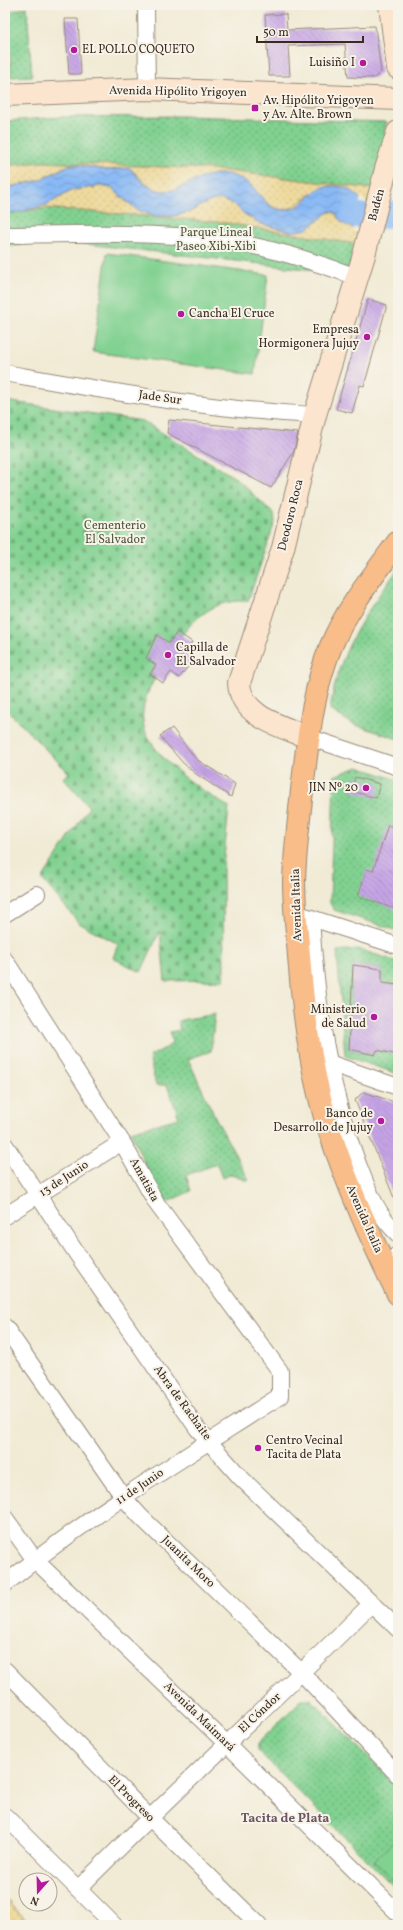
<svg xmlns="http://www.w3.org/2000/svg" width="403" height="1930" font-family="Vollkorn,serif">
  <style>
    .green { fill: url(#green-dots); stroke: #5e7e58 }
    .sand { fill: url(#sand-dots); stroke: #94825e }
    .cemetery { fill: url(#cemetery-stones); stroke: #5e7e58 }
    .pitch { fill: #81d191; stroke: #5e7e58 }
    .water { fill: url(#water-waves); stroke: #62728a }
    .pier { fill: #f1ebd5 }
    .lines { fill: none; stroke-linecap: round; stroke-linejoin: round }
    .river { stroke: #89b9f5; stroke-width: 25 }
    .building { fill: url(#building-back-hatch) }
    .street-casing { stroke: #968a7a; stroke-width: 18 }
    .secondary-casing { stroke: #968a7a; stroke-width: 24 }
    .primary-casing { stroke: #968a7a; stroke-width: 24 }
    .street { stroke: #fff; stroke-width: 16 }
    .secondary { stroke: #fce5cf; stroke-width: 22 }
    .primary { stroke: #f8bd88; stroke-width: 22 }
    .poi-dot { fill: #b5179e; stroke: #f7f3e8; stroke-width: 1.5 }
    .labels { text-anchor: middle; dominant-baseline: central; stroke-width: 4; stroke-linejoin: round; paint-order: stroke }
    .poi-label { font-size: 12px; fill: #3b2a1e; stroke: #f7f3e8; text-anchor: start }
    .street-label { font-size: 12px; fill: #3b2a1e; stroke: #f7f3e8 }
    .park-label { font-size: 12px; fill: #4c543b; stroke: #f7f3e8 }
    .neighbourhood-label { font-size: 13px; font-weight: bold; fill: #6c5564; stroke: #f7f3e8 }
  </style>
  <defs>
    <pattern id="green-dots" width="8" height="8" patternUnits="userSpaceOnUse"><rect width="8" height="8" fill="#81d191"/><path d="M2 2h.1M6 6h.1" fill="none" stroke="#6baa76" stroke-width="1.8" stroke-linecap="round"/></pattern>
    <pattern id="sand-dots" width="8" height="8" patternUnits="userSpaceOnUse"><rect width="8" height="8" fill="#eeda9e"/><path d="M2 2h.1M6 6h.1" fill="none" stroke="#cdbb88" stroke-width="1.8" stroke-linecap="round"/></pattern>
    <pattern id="cemetery-stones" width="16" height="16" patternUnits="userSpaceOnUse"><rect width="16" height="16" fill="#81d191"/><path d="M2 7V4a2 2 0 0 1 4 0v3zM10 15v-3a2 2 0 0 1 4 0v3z" fill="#6baa76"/></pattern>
    <pattern id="water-waves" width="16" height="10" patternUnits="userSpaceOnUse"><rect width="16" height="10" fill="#89b9f5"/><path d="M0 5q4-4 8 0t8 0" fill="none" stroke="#7197c6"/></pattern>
    <pattern id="building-back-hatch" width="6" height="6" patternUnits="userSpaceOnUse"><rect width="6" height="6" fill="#c6a4e6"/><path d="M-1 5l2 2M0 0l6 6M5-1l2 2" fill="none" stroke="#a286ba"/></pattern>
  </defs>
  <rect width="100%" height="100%" fill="#f7f3e8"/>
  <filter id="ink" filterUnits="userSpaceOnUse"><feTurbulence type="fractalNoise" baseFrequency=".025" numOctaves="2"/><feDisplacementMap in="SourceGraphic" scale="8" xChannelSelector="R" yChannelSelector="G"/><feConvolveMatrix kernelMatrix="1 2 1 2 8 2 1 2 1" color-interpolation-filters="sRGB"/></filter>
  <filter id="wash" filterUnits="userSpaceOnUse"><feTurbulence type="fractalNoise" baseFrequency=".012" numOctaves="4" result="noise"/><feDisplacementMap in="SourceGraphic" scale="16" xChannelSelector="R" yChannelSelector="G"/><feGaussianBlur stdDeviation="0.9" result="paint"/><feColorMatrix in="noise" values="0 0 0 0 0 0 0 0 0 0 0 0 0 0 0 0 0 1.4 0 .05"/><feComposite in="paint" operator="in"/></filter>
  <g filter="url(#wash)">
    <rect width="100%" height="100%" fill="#f1ebd5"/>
    <!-- green -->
    <g class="green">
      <path d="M 27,7 L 32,76 L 11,77 L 10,53 L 5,53 L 5,13 Z"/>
      <path d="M 182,116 L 387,122 L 384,133 L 388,136 L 373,189 L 211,169 L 41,162 L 5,166 L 5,121 L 61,117 Z"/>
      <path d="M 45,208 L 220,222 L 357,244 L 348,274 L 52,240 L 5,247 L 5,214 Z"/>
      <path d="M 398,569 L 398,739 L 353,724 L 330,710 C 337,654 365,613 398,569 Z"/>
      <path d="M 358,767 L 398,780 L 398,931 L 334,910 L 330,903 L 334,776 Z"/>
      <path d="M 358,949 L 398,962 L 398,985 L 382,983 L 382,969 L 353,965 L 349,1049 L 375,1055 L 377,1050 L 398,1055 L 395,1068 L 398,1070 L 398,1074 L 345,1056 L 337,951 Z"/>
      <path d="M 215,1013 L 211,1051 L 188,1059 L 215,1117 L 249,1180 L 244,1180 L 232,1174 L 222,1178 L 217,1164 L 186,1175 L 191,1191 L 163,1204 L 130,1131 L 179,1118 L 167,1085 L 156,1085 L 149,1057 L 172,1044 L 170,1032 L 180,1030 L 178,1021 C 191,1017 202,1018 215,1013 Z"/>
      <path d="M 302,1699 L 311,1699 L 398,1786 L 398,1891 L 258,1751 L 258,1743 Z"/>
    </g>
    <!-- sand -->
    <g class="sand">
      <path d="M 41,162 L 211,169 L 373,189 L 367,208 L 312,193 C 285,217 274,215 252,186 L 193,180 L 173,191 L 160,191 L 150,187 L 130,168 L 107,170 L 79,165 L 69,165 L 40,180 L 5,188 L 5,166 Z"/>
      <path d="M 101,186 L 112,188 L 125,201 L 154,216 L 174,216 L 189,212 L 210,201 L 219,199 L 234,204 L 244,214 L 317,221 C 323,216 327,211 335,212 L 339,218 L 360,232 L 357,244 L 220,222 L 45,208 L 5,214 L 46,205 L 73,190 Z"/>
      <path d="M 5,1898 L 31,1925 L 5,1925 Z"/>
    </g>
    <!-- cemetery -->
    <path class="cemetery" d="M 5,401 L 143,421 L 237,479 L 274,514 L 275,522 L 248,601 C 219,599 199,613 182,635 L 177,632 L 150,674 L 155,678 C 148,691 141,707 143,722 C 146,754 203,792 229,807 L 223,867 L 224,980 L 165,981 L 160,931 L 141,972 L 113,958 L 118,944 L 79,923 L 42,879 L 89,807 L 63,778 L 69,773 L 5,708 Z"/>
    <!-- pitch -->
    <g class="pitch">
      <path d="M 107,253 L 268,275 L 255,374 L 93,352 Z"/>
      <path d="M 398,1837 L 398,1885 L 374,1861 Z"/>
    </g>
    <!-- water -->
    <path class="water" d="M 69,165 L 78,165 L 107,170 L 130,168 C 136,175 142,183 150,187 C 181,204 203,160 239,178 C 243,180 248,182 252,186 C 263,198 271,214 291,209 C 312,203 311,181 341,187 C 349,188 356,193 361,200 L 355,229 L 341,222 L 335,212 L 330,211 L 307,229 L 292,232 L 261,224 L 244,214 L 234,204 L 219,199 L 210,201 L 189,212 L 174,216 L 154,216 L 137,210 L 112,188 L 101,186 L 73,190 L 46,205 L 20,212 L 5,214 L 5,188 L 40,180 Z"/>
    <!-- pier -->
    <path class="pier" d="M 361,196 L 369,207 L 360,234 L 353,231 Z"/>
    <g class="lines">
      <!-- river -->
      <path class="river" d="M 353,214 C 370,219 381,218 398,212"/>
    </g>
    <g id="blocks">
      <!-- building -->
      <g class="building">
        <path d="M 286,14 L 287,30 L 375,26 L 381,72 L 374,78 L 348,77 L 345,44 L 288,46 L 290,76 L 269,76 L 265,15 Z"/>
        <path d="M 65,19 L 78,19 L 81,74 L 69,74 Z"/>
        <path d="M 368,299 L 387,305 L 364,386 L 360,385 L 352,413 L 336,409 Z"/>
        <path d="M 169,420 L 298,433 L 294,451 L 271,488 L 167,433 Z"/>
        <path d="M 177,632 L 192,642 L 185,653 L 193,660 L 179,678 L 171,672 L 163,683 L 150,674 L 156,665 L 146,658 L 157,635 L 169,643 Z"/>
        <path d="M 172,728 L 196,759 L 235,784 L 231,797 L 196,774 L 183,763 L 170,748 L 160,736 Z"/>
        <path d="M 355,777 L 380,784 L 376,798 L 351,791 Z"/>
        <path d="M 388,825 L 398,829 L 398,910 L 358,896 L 367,869 L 373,871 Z"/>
        <path d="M 353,965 L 382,969 L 382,983 L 398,985 L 398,1055 L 377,1050 L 375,1055 L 349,1049 Z"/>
        <path d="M 363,1092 L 398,1103 L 398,1208 L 355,1100 Z"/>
      </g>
    </g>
  </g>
  <g filter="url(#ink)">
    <use href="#blocks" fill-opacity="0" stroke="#968a7a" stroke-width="1"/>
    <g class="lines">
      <!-- street casing -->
      <g class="street-casing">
        <g id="street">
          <path d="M 146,5 L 147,89"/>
          <path d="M 5,235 C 77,234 148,231 220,240 C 267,246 312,261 357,277"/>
          <path d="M 5,373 C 108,391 211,410 315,415"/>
          <path d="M 308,737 L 398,767"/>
          <path d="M 5,914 L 37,894"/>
          <path d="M 302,915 L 398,946"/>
          <path d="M 311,918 C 316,1002 328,1085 358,1164 C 368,1190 377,1215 398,1234"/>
          <path d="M 5,960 L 122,1142 L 157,1204 L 280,1371 L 280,1396 C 187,1456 91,1514 5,1584"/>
          <path d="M 329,1063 L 398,1087"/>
          <path d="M 5,1145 L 77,1254 L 197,1428 L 240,1477 L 398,1629"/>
          <path d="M 5,1216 L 122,1142"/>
          <path d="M 389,1276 L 392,1261 L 398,1254"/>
          <path d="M 5,1327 L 124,1498 L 140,1516 L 302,1673 L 398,1775"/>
          <path d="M 5,1518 L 35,1560 L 227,1744 L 398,1913"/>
          <path d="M 5,1670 L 149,1817 L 259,1925"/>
          <path d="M 5,1816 L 114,1925"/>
          <path d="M 78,1889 C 174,1792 275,1700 372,1603"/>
        </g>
      </g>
      <!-- secondary casing -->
      <g class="secondary-casing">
        <g id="secondary">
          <path d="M 390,5 L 398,68"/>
          <path d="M 5,95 L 147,89 L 398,99"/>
          <path d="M 308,737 C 281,726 241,717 239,683 L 283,548 L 315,415 L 364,255 L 386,169 L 398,132"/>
        </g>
      </g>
      <!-- primary casing -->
      <g class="primary-casing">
        <path id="primary" d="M 398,542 C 374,575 347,608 331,646 C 312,692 308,741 302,790 C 299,820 295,850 294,881 C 294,906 297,931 299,956 C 303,1010 310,1065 325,1117 C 344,1178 370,1237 398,1294"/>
      </g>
      <!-- street -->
      <use href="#street" class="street"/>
      <!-- secondary -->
      <use href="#secondary" class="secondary"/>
      <!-- primary -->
      <use href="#primary" class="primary"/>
    </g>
  </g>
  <!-- markers -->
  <g class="poi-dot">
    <circle cx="74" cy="50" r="4"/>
    <circle cx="363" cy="63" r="4"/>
    <rect x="251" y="104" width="8" height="8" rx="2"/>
    <circle cx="181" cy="314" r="4"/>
    <circle cx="367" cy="337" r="4"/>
    <circle cx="168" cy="655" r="4"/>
    <circle cx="366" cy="788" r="4"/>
    <circle cx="374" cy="1017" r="4"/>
    <circle cx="381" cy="1121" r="4"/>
    <circle cx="258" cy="1448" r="4"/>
  </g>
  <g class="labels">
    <!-- poi labels -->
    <g class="poi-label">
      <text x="82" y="50">EL POLLO COQUETO</text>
      <text x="355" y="63" text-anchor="end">Luisiño I</text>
      <text x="263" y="101">Av. Hipólito Yrigoyen<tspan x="263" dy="14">y Av. Alte. Brown</tspan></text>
      <text x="189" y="314">Cancha El Cruce</text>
      <text x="359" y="330" text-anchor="end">Empresa<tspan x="359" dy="14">Hormigonera Jujuy</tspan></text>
      <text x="176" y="648">Capilla de<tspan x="176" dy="14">El Salvador</tspan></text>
      <text x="358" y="788" text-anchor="end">JIN Nº 20</text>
      <text x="366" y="1010" text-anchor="end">Ministerio<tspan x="366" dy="14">de Salud</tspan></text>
      <text x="373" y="1114" text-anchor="end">Banco de<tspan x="373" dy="14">Desarrollo de Jujuy</tspan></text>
      <text x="266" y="1441">Centro Vecinal<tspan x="266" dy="14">Tacita de Plata</tspan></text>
    </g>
    <!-- street labels -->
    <g class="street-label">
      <text transform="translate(178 92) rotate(1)">Avenida Hipólito Yrigoyen</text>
      <text transform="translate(377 205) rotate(-75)">Badén</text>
      <text transform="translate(160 398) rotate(8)">Jade Sur</text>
      <text transform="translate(291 515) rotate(-76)">Deodoro Roca</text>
      <text transform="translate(297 905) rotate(-92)">Avenida Italia</text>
      <text transform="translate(64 1179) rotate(-33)">13 de Junio</text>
      <text transform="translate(144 1180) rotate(61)">Amatista</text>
      <text transform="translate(364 1219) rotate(66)">Avenida Italia</text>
      <text transform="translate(182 1403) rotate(54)">Abra de Rachaite</text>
      <text transform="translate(140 1487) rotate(-34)">11 de Junio</text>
      <text transform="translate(188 1562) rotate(44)">Juanita Moro</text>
      <text transform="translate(260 1713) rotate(-43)">El Cóndor</text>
      <text transform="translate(199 1717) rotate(44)">Avenida Maimará</text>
      <text transform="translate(131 1799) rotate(45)">El Progreso</text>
    </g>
    <!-- park labels -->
    <g class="park-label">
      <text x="216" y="233">Parque Lineal<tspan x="216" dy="14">Paseo Xibi-Xibi</tspan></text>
      <text x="115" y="526">Cementerio<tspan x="115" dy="14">El Salvador</tspan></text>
    </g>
    <!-- neighbourhood labels -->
    <g class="neighbourhood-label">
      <text x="285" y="1819">Tacita de Plata</text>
    </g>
  </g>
  <!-- margin -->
  <rect width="403" height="1930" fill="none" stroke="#f7f3e8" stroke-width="20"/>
  <!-- north arrow -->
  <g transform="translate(38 1892) rotate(200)"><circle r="19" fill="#f7f3e8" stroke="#aca397"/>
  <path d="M0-3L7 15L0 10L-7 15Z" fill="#b5179e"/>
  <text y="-6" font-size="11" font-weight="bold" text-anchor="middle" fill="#3b2a1e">N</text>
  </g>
  <!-- scale -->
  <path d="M257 36v6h106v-6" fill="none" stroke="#3b2a1e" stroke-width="2"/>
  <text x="263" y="36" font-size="12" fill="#3b2a1e" stroke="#f7f3e8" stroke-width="3" paint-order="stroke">50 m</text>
</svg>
